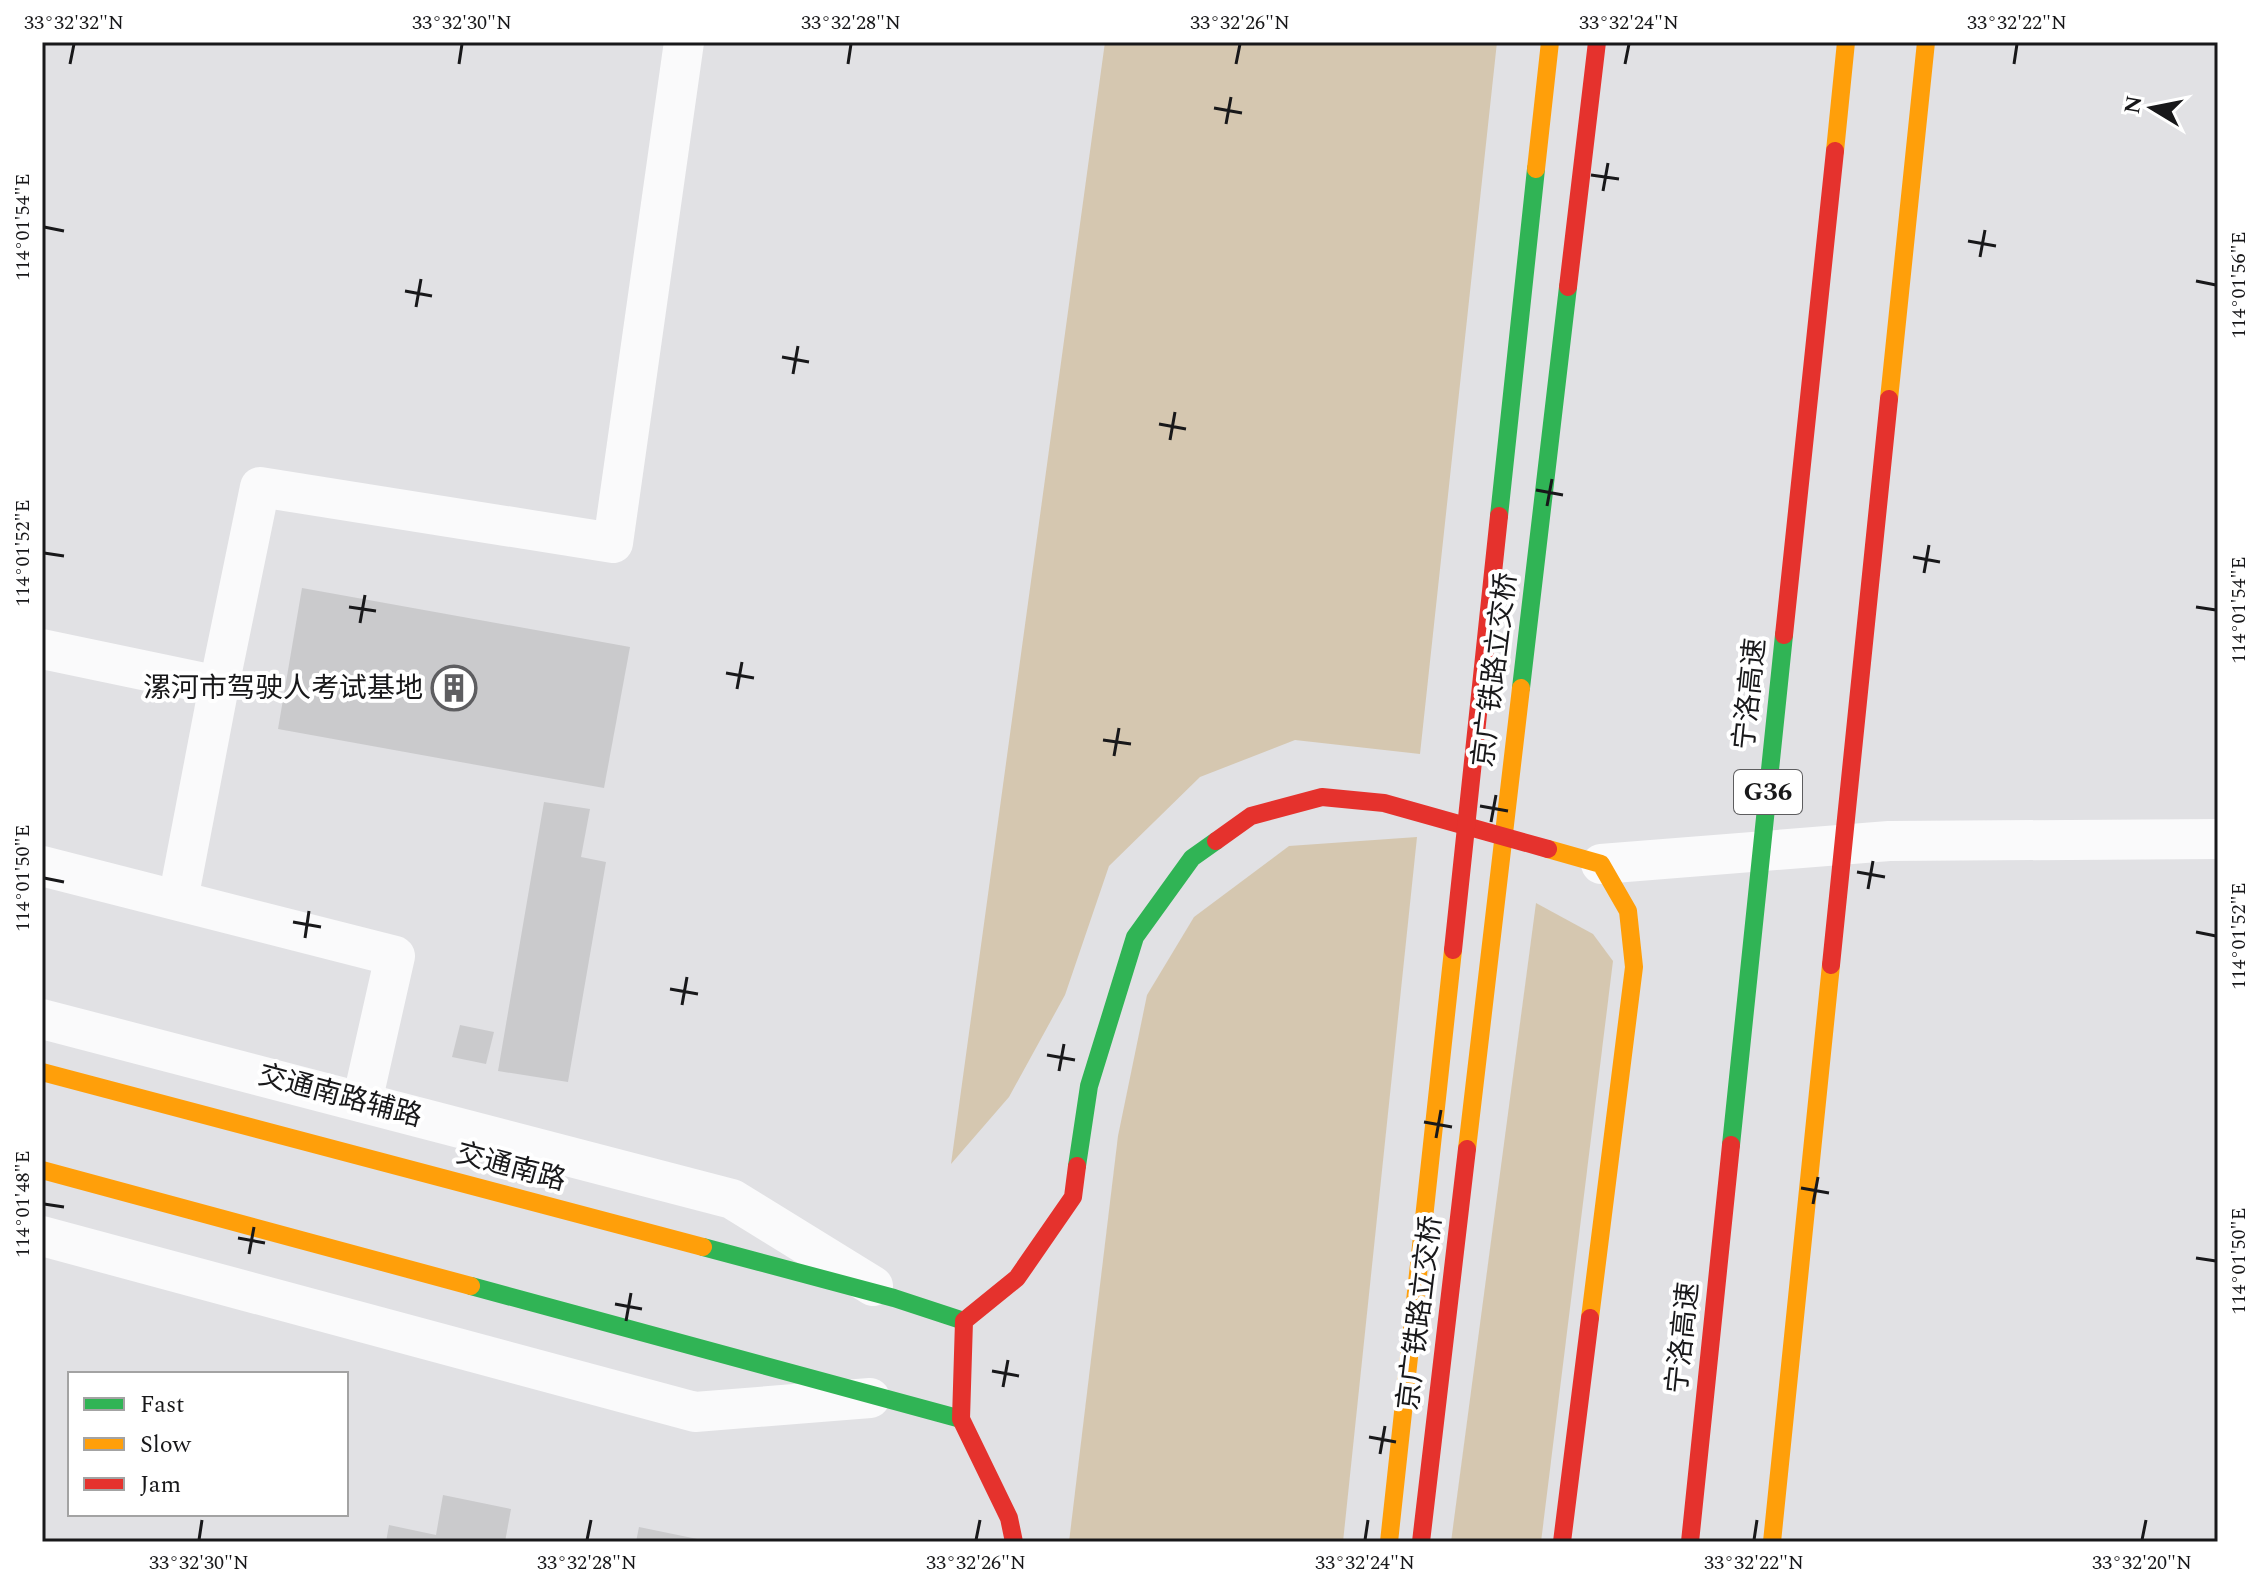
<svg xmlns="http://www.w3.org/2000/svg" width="2260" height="1584" font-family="Spectral,'Noto Sans SC',serif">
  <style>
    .green { fill: #d5c7b0 }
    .building { fill: #cacacc }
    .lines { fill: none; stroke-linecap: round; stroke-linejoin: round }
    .street { stroke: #fafafb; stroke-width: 40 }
    .fast { stroke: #30b455; stroke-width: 18 }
    .slow { stroke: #ff9f0a; stroke-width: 18 }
    .jam { stroke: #e5322d; stroke-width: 18 }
    .ticks { fill: none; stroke: #18181a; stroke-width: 3 }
    .labels { text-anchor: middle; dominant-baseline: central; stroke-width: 8; stroke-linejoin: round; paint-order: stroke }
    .shield { fill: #fff; stroke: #5d5d5f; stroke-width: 2 }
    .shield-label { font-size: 26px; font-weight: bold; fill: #18181a }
    .street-label { font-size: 28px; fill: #18181a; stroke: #fff }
    .poi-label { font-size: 28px; fill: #18181a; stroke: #fff; text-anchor: end }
    .neatline { fill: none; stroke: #18181a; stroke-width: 3 }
    .ticks-label { font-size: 20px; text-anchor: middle; fill: #18181a }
  </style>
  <rect width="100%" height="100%" fill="#e1e1e4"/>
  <!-- green -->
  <g class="green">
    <path d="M 1105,42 L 1497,42 L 1420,754 L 1295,740 L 1200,777 L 1109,866 L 1065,995 L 1009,1097 L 951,1164 Z"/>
    <path d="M 1417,837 L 1343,1542 L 1069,1542 L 1118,1136 L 1147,995 L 1194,917 L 1289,846 Z"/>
    <path d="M 1536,903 L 1593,934 L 1613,961 L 1541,1542 L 1451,1542 Z"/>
  </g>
  <!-- building -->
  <g class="building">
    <path d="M 302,588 L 630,647 L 604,788 L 278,729 Z"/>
    <path d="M 544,802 L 590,809 L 581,857 L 606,862 L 568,1082 L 498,1071 Z"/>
    <path d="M 460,1025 L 494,1032 L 486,1064 L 452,1057 Z"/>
    <path d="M 443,1495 L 511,1509 L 505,1542 L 386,1542 L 389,1525 L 436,1535 Z"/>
    <path d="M 639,1527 L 707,1541 L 707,1542 L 636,1542 Z"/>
  </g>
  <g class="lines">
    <!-- street -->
    <g class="street">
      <path d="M 42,649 L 219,686 L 260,487 L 613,543 L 684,42"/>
      <path d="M 1601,864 L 1889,841 L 2218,839"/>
      <path d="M 42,866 L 395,956 L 362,1102"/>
      <path d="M 178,900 L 219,686"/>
      <path d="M 42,1019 L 732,1199 L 873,1286"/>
      <path d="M 42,1236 L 695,1412 L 870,1398"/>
    </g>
    <!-- fast -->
    <g class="fast">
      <path d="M 1499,516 L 1536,169"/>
      <path d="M 1521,688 L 1568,287"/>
      <path d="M 1731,1145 L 1784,635"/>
      <path d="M 1077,1166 L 1089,1086 L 1135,937 L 1192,858 L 1216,841"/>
      <path d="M 703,1247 L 894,1298 L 964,1321"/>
      <path d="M 471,1286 L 961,1419"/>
    </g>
    <!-- slow -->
    <g class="slow">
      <path d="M 1835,151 L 1846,42"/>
      <path d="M 1536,169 L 1550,42"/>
      <path d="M 1889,399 L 1926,42"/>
      <path d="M 1548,849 L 1601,864 L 1628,911 L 1634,967 L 1590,1318"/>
      <path d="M 42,1072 L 703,1247"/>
      <path d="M 1467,1149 L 1521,688"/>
      <path d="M 42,1170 L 471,1286"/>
      <path d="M 1389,1542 L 1453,950"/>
      <path d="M 1772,1542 L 1831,965"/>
    </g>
    <!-- jam -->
    <g class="jam">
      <path d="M 1568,287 L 1597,42"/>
      <path d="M 1784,635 L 1835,151"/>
      <path d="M 1216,841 L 1251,816 L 1322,797 L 1384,803 L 1548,849"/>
      <path d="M 1453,950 L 1499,516"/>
      <path d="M 1831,965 L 1889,399"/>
      <path d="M 1014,1542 L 1009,1518 L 961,1419 L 964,1321 L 1017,1278 L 1073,1197 L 1077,1166"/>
      <path d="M 1421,1542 L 1467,1149"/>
      <path d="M 1562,1542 L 1590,1318"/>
      <path d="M 1690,1542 L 1731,1145"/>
    </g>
  </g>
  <!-- ticks -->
  <path class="ticks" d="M 70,64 L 74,44M 459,64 L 462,44M 848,64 L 851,44M 1236,64 L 1240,44M 1625,64 L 1629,44M 2014,64 L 2017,44M 1214,108 L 1242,113M 1226,124 L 1231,97M 1591,175 L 1619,179M 1603,191 L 1608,163M 44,227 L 64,231M 1968,241 L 1996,246M 1980,257 L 1985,230M 2196,281 L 2216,285M 405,291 L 432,296M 416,307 L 421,279M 782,357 L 809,362M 793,374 L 798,346M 1159,424 L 1186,429M 1170,440 L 1175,412M 1536,490 L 1563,495M 1547,506 L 1552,479M 44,553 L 64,556M 1913,557 L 1940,562M 1924,573 L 1929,545M 349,607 L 376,611M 2196,607 L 2216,610M 360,623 L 365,595M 726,673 L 754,678M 737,689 L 742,662M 1103,740 L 1131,744M 1114,756 L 1119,728M 1480,806 L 1508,811M 1491,822 L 1496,795M 1857,872 L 1885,877M 44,878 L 64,882M 1868,889 L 1873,861M 293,922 L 321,927M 2196,932 L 2216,936M 305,938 L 309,911M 670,989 L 698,994M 682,1005 L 687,977M 1047,1055 L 1075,1060M 1059,1071 L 1064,1044M 1424,1122 L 1452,1127M 1436,1138 L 1441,1110M 1801,1188 L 1829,1193M 44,1204 L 64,1207M 1813,1204 L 1818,1177M 238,1238 L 265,1243M 249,1254 L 254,1227M 2196,1258 L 2216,1261M 615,1304 L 642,1309M 626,1321 L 631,1293M 992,1371 L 1019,1376M 1003,1387 L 1008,1360M 1369,1437 L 1396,1442M 1380,1454 L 1385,1426M 199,1540 L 202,1520M 587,1540 L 591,1520M 976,1540 L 980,1520M 1365,1540 L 1368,1520M 1754,1540 L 1757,1520M 2142,1540 L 2146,1520"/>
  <!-- icons -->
  <defs>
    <g id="building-ring" transform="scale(2.3)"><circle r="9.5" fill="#fff" stroke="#5e5e61" stroke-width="1.5"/><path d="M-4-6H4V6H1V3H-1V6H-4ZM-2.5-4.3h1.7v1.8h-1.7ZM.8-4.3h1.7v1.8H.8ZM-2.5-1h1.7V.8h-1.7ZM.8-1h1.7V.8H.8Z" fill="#5e5e61"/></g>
  </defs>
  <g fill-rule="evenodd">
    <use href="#building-ring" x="454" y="688"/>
  </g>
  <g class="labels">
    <!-- shield labels -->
    <rect class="shield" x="1734" y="770" width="68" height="44" rx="6"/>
    <g class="shield-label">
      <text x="1768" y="792">G36</text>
    </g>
    <!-- street labels -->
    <g class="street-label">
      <text transform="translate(1495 670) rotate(-83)">京广铁路立交桥</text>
      <text transform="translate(1750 694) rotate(-84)">宁洛高速</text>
      <text transform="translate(340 1096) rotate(15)">交通南路辅路</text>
      <text transform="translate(511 1167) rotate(15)">交通南路</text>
      <text transform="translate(1420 1313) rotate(-83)">京广铁路立交桥</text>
      <text transform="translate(1683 1338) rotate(-84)">宁洛高速</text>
    </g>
    <!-- poi labels -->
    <g class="poi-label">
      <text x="423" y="688">漯河市驾驶人考试基地</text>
    </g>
  </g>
  <!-- border -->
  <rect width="2260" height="1584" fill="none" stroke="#ffffff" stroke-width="88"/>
  <!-- legend -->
  <rect x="68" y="1372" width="280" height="144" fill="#ffffff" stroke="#a3a3a3" stroke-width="2"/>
  <rect x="84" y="1398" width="40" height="12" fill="#30b455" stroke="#a3a3a3" stroke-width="2"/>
  <text x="140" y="1412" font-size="24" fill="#18181a">Fast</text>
  <rect x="84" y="1438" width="40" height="12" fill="#ff9f0a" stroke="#a3a3a3" stroke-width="2"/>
  <text x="140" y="1452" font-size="24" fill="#18181a">Slow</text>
  <rect x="84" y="1478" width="40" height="12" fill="#e5322d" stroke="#a3a3a3" stroke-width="2"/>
  <text x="140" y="1492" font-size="24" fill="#18181a">Jam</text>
  <!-- north arrow -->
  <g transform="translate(2152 108) rotate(280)" stroke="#ffffff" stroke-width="6" paint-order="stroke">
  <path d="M0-6L14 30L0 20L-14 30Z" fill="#18181a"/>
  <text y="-12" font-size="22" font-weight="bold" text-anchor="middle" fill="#18181a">N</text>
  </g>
  <rect x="44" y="44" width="2172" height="1496" class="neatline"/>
  <g class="ticks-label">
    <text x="74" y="29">33°32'32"N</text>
    <text x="462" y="29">33°32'30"N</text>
    <text x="851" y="29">33°32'28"N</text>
    <text x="1240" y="29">33°32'26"N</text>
    <text x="1629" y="29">33°32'24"N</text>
    <text x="2017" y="29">33°32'22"N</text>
    <text transform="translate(22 227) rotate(-90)" y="7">114°01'54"E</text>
    <text transform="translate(2238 285) rotate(-90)" y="7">114°01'56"E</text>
    <text transform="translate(22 553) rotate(-90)" y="7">114°01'52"E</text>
    <text transform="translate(2238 610) rotate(-90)" y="7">114°01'54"E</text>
    <text transform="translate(22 878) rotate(-90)" y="7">114°01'50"E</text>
    <text transform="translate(2238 936) rotate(-90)" y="7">114°01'52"E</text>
    <text transform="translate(22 1204) rotate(-90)" y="7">114°01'48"E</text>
    <text transform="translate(2238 1261) rotate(-90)" y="7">114°01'50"E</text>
    <text x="199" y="1569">33°32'30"N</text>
    <text x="587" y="1569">33°32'28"N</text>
    <text x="976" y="1569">33°32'26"N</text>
    <text x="1365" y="1569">33°32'24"N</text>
    <text x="1754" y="1569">33°32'22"N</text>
    <text x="2142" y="1569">33°32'20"N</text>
  </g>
</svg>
